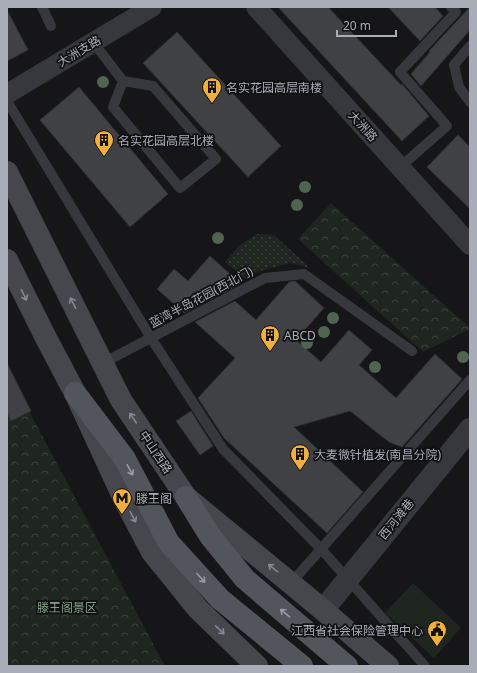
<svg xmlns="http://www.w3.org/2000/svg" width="477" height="673" font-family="'Noto Sans','Noto Sans SC',sans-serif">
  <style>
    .grass { fill: url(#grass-dots) }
    .forest { fill: url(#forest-crowns) }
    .pitch { fill: #1e261f }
    .building { fill: #404145; stroke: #303034 }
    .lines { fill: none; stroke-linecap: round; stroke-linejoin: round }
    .service { stroke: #37383d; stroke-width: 10 }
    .minor { stroke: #37383d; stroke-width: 20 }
    .tertiary { stroke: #37383d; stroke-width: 22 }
    .secondary { stroke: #45474d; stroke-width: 22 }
    .primary { stroke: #53555c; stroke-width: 22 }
    .tree { fill: #506452 }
    .oneway { stroke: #858993 }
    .oneway2 { stroke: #979ba6 }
    .labels { text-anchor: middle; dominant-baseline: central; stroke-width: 3.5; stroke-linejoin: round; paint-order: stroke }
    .street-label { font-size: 12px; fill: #a8adb8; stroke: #111113 }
    .poi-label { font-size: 12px; fill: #a8adb8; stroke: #111113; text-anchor: start }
    .park-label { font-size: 12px; fill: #7fa381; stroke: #111113 }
  </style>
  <defs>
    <pattern id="grass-dots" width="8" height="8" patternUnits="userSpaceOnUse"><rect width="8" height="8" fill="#1e261f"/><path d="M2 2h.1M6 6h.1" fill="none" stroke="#3c433d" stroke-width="1.8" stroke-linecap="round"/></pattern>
    <pattern id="forest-crowns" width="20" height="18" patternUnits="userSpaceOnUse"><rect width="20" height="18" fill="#1e261f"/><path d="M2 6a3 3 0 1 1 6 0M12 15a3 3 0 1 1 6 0" fill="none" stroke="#3c433d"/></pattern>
  </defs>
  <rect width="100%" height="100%" fill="#161618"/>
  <!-- grass -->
  <path class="grass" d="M 257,234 L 274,235 L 310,268 L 290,263 L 260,271 L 246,279 L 225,262 L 240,245 Z"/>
  <!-- forest -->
  <g class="forest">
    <path d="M 331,203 L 470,328 L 470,329 L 423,352 L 298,239 Z"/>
    <path d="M 7,370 L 165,666 L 7,666 Z"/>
  </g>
  <!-- pitch -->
  <path class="pitch" d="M 413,583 L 461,628 L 434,658 L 385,613 Z"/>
  <!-- building -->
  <g class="building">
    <path d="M 278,7 L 328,7 L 401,85 L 402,84 L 429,116 L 402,141 Z"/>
    <path d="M 388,7 L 435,7 L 443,16 L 420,41 Z"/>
    <path d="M 470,7 L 470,30 L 421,86 L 411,74 L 430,52 L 429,51 Z"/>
    <path d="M 7,10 L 28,50 L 7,61 Z"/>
    <path d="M 177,32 L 281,146 L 248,177 L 143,63 Z"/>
    <path d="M 79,87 L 168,194 L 130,227 L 40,120 Z"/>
    <path d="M 458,135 L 470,147 L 470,209 L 427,167 Z"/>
    <path d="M 210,256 L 240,283 L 238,285 L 184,313 L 157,289 L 174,269 L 188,281 Z"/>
    <path d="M 295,281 L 324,308 L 296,340 L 321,362 L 349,330 L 372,350 L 359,365 L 396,398 L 435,354 L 462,379 L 402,447 L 389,442 L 350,411 L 294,427 L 363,492 L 327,533 L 224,438 L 198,398 L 235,358 L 195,322 L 235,301 L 256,320 L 289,282 Z"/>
    <path d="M 7,363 L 31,411 L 11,421 L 7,413 Z"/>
    <path d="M 191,411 L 213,446 L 200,455 L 176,421 Z"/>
  </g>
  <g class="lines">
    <!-- service -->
    <g class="service">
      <path d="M 42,7 L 51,26"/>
      <path d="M 93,42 L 123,81 L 113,107 L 180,188 L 216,159 L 153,86 L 123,81"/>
      <path d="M 470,46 L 454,65 L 459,87 L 470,102"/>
      <path d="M 7,101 L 151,338 L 223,449 L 321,549 L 425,666"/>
      <path d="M 400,167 L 447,126 L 400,72 L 456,12 L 451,7"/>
      <path d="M 103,363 L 265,278 L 304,274 L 412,351"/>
      <path d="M 291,583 L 470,380"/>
    </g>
    <!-- minor -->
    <g class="minor">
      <path d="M 256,7 L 470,245"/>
      <path d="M 7,94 L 152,7"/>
    </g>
    <!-- tertiary -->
    <path class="tertiary" d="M 323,610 L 470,429"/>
    <!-- secondary -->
    <g class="secondary">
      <path d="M 7,172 L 121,400 L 186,497 L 323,610 L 388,666"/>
      <path d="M 7,260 L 46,338 L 75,393 L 124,499 L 152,552 L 198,609 L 257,666"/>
    </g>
    <!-- primary -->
    <g class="primary">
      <path d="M 75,393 L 125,459 L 169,543 L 220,599 L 302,666"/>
      <path d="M 186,497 L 210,536 L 245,579 L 347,666"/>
    </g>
  </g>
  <!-- trees -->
  <g class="tree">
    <circle cx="103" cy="82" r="6"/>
    <circle cx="305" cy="187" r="6"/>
    <circle cx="297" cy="205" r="6"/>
    <circle cx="218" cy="238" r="6"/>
    <circle cx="333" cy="318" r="6"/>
    <circle cx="324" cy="332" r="6"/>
    <circle cx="307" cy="343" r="6"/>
    <circle cx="463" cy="357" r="6"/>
    <circle cx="375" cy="367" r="6"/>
  </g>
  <!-- one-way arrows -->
  <defs><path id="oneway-shaft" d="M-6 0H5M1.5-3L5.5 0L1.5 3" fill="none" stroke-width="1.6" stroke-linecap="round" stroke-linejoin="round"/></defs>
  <g class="oneway">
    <use href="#oneway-shaft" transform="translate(24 295) rotate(64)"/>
    <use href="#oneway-shaft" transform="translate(73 303) rotate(-117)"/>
    <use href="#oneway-shaft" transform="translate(133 418) rotate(-124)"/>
    <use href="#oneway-shaft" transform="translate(133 517) rotate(62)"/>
    <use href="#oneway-shaft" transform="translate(273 568) rotate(-141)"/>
    <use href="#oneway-shaft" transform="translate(220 630) rotate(44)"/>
  </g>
  <g class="oneway2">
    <use href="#oneway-shaft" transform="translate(130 470) rotate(62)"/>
    <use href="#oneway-shaft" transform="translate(201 578) rotate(48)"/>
    <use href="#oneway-shaft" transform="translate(285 613) rotate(-140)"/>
  </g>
  <!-- icons -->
  <defs>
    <g id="building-pin" transform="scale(1)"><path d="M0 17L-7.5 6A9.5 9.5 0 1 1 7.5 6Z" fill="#f2b134" stroke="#111113"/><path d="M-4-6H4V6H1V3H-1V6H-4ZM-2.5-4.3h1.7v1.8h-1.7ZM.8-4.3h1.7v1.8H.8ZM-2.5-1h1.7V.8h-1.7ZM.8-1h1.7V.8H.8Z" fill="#111"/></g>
    <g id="metro-pin" transform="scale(1)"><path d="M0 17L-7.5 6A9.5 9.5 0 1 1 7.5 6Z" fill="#f2b134" stroke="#111113"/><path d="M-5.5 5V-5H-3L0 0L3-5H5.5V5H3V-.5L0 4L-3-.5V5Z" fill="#111"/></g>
    <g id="civic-pin" transform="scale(1)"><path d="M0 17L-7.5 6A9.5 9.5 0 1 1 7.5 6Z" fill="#f2b134" stroke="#111113"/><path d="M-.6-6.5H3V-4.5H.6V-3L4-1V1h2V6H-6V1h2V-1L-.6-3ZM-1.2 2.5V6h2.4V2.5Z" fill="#111"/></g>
  </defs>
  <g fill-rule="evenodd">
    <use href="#building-pin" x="212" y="87"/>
    <use href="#building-pin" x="104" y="140"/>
    <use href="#building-pin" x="270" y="335"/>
    <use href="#building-pin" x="300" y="454"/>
    <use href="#metro-pin" x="122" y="498"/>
    <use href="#civic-pin" x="437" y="630"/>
  </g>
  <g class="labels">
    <!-- street labels -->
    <g class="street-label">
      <text transform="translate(79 51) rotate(-31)">大洲支路</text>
      <text transform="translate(363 126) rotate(48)">大洲路</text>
      <text transform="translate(201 297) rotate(-28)">蓝湾半岛花园(西北门)</text>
      <text transform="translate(156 452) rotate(56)">中山西路</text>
      <text transform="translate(396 519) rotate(-51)">西河滩巷</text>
    </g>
    <!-- poi labels -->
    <g class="poi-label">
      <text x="226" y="87">名实花园高层南楼</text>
      <text x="118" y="140">名实花园高层北楼</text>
      <text x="284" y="335">ABCD</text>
      <text x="314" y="454">大麦微针植发(南昌分院)</text>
      <text x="136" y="498">滕王阁</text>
      <text x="423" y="630" text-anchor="end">江西省社会保险管理中心</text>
    </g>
    <!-- park labels -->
    <g class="park-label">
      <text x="67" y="607">滕王阁景区</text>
    </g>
  </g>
  <!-- border -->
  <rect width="477" height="673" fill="none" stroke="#a8adb8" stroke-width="16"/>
  <!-- scale -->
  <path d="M337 30v6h59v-6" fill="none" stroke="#a8adb8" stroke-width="2"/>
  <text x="343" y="30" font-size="12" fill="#a8adb8" stroke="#111113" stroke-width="3" paint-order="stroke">20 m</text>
</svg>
